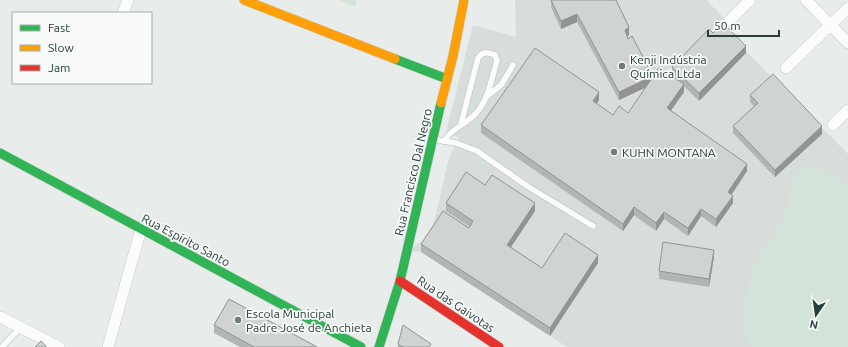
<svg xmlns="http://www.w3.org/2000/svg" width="848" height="347" font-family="Ubuntu,sans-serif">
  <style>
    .built { fill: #d7ddda; fill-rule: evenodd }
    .green { fill: #d3e3d9 }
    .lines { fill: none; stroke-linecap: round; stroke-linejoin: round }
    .lane-casing { stroke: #c5c9c7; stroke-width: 7 }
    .street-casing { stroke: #c5c9c7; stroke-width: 12 }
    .fast-casing { stroke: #c5cac8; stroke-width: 10 }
    .slow-casing { stroke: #c5cac8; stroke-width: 10 }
    .jam-casing { stroke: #c5cac8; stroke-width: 10 }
    .lane { stroke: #fcfcfc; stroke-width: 5.5 }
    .street { stroke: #fcfcfc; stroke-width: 11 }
    .fast { stroke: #30b455; stroke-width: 9 }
    .slow { stroke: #ff9f0a; stroke-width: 9 }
    .jam { stroke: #e5322d; stroke-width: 9 }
    .wall { fill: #b2b5b5 }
    .shaded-wall { fill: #919493 }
    .building { fill: #cfd3d2; stroke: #919493 }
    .poi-dot { fill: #6b7b78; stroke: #f7faf9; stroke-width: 1.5 }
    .labels { text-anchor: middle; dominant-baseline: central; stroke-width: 3.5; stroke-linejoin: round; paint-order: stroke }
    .poi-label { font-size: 12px; fill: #273e3a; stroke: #f7faf9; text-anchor: start }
    .street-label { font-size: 12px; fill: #273e3a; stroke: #f7faf9 }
  </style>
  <rect width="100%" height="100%" fill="#e8ecea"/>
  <!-- built -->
  <path class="built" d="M 515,0 L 706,0 L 724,18 L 680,62 L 665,72 L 683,91 L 672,75 L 723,28 L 848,154 L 848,320 L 824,347 L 567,347 L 422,252 L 407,251 L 431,235 L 449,158 L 459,138 L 446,132 L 473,25 L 516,37 ZM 657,80 L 630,117 L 609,102 L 626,113 Z"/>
  <!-- green -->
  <g class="green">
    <path d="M 340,0 L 357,0 L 355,7 Z"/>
    <path d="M 810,167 L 825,170 L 848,186 L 848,347 L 752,347 L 746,338 L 745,301 L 752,270 L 766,243 L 782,222 L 790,193 L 793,172 Z"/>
  </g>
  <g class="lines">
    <!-- lane casing -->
    <g class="lane-casing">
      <g id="lane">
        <path d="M 486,97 L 501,85 L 513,65"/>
        <path d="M 432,139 L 456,143 L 477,151 L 527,186 L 593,226"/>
        <path d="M 444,141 C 455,126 460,128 472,117 C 488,104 491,80 497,61 L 495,55 C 488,52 483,51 478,58 L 461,124"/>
        <path d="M 2,347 L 21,327"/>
      </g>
    </g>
    <!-- street casing -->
    <g class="street-casing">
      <g id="street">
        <path d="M 806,0 L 848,43"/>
        <path d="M 123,13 L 128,0"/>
        <path d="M 730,20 L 750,0"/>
        <path d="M 786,68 L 848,8"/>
        <path d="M 833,125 L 848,110"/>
        <path d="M 0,317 L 59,347"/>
        <path d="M 108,347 L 141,229"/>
      </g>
    </g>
    <!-- fast casing -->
    <g class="fast-casing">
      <g id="fast">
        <path d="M 395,59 L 447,79"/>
        <path d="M 0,153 L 361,347"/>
        <path d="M 379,347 L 400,281 L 441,103"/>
      </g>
    </g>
    <!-- slow casing -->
    <g class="slow-casing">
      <g id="slow">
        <path d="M 244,0 L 395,59"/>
        <path d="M 441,103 L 453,56 L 464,0"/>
      </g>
    </g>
    <!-- jam casing -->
    <g class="jam-casing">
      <path id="jam" d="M 400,281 L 499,347"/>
    </g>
    <!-- lane -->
    <use href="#lane" class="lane"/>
    <!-- street -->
    <use href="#street" class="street"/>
    <!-- fast -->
    <use href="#fast" class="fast"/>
    <!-- slow -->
    <use href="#slow" class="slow"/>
    <!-- jam -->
    <use href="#jam" class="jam"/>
  </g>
  <!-- wall -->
  <g class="wall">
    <path d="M 551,0 L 629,35 L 627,36 L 628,39 L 653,76 L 677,80 L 672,75 L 672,67 L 713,33 L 746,53 L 699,101 L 684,86 L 684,92 L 671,110 L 747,171 L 731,195 L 733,203 L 716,227 L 701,216 L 688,236 L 664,219 L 656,231 L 634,215 L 623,231 L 481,133 L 481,125 L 599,100 L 597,104 L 613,115 L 628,113 L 645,88 L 619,100 L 577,22 L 561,29 L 551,7 Z"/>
    <path d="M 750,95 L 822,134 L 775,177 L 733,133 L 733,126 L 754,106 L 750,102 Z"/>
    <path d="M 485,185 L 535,211 L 511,247 L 542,268 L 598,263 L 550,336 L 421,252 L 421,244 L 469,228 L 470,227 L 446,211 L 446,203 Z"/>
    <path d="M 714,257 L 709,287 L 659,279 L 659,271 Z"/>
    <path d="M 214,325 L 317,347 L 240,347 L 214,333 Z"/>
    <path d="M 398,344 L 431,347 L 398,347 Z"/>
  </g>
  <!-- shaded-wall -->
  <g class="shaded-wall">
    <path d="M 577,14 L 577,22 L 561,29 L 561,21 Z"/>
    <path d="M 629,27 L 629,35 L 625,38 L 625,30 Z"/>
    <path d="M 746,46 L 746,53 L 699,101 L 699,93 Z"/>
    <path d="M 653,76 L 653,84 L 619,100 L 619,92 Z"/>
    <path d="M 684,84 L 684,92 L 667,116 L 667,108 Z"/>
    <path d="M 599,92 L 599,100 L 593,109 L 593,101 Z"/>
    <path d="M 822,126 L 822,134 L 775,177 L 775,170 Z"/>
    <path d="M 747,164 L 747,171 L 728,200 L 728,192 Z"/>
    <path d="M 733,196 L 733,203 L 716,227 L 716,219 Z"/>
    <path d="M 535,203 L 535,211 L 507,253 L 507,245 Z"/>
    <path d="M 634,207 L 634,215 L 623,231 L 623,224 Z"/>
    <path d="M 701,209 L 701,216 L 688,236 L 688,228 Z"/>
    <path d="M 664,212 L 664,219 L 656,231 L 656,223 Z"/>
    <path d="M 714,250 L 714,257 L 709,287 L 709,279 Z"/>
    <path d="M 598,255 L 598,263 L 550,336 L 550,328 Z"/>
  </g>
  <!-- building -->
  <g class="building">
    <path d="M 551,0 L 616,0 L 629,27 L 625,30 L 628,39 L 632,36 L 653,76 L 619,92 L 577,14 L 561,21 Z"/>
    <path d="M 723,23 L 746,46 L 699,93 L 672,67 L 709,29 L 713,33 Z"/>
    <path d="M 535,48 L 599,92 L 593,101 L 613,115 L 619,106 L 628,113 L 659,68 L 684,84 L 667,108 L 747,164 L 728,192 L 733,196 L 716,219 L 701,209 L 688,228 L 664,212 L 656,223 L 634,207 L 623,224 L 481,125 Z"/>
    <path d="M 773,74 L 822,126 L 775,170 L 733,126 L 758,103 L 750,95 Z"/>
    <path d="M 466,172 L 485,185 L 492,175 L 535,203 L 507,245 L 542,268 L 565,233 L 598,255 L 550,328 L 421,244 L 443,211 L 469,228 L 473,221 L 446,203 Z"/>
    <path d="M 663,242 L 714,250 L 709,279 L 659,271 Z"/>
    <path d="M 229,299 L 317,347 L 254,347 L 214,325 Z"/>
    <path d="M 403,325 L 431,344 L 429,347 L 403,347 L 398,344 Z"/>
    <path d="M 41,341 L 46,346 L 46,347 L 35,347 Z"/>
  </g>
  <!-- markers -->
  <g class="poi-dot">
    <circle cx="622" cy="66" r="4"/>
    <circle cx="614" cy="152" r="4"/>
    <circle cx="238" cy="320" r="4"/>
  </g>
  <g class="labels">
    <!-- poi labels -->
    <g class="poi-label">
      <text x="630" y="59">Kenji Indústria<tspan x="630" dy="14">Química Ltda</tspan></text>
      <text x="622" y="152">KUHN MONTANA</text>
      <text x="246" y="313">Escola Municipal<tspan x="246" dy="14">Padre José de Anchieta</tspan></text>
    </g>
    <!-- street labels -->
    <g class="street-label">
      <text transform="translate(413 172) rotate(-77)">Rua Francisco Dal Negro</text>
      <text transform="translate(186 240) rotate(28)">Rua Espírito Santo</text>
      <text transform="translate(456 304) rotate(34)">Rua das Gaivotas</text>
    </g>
  </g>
  <!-- legend -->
  <rect x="12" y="12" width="140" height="72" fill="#f7faf9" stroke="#a4afad"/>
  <rect x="20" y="25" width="20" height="6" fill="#30b455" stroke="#a4afad"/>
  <text x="48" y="32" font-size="12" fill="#273e3a">Fast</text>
  <rect x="20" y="45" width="20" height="6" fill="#ff9f0a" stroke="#a4afad"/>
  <text x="48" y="52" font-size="12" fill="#273e3a">Slow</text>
  <rect x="20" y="65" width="20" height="6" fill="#e5322d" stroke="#a4afad"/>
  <text x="48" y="72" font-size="12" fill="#273e3a">Jam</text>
  <!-- north arrow -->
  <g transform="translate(816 315) rotate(193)" stroke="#f7faf9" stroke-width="3" paint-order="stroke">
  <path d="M0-3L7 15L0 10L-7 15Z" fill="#273e3a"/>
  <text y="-6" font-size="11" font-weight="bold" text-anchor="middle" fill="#273e3a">N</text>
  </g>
  <!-- scale -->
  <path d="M708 30v6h71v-6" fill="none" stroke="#273e3a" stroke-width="2"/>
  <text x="714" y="30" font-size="12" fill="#273e3a" stroke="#f7faf9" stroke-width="3" paint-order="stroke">50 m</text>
</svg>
